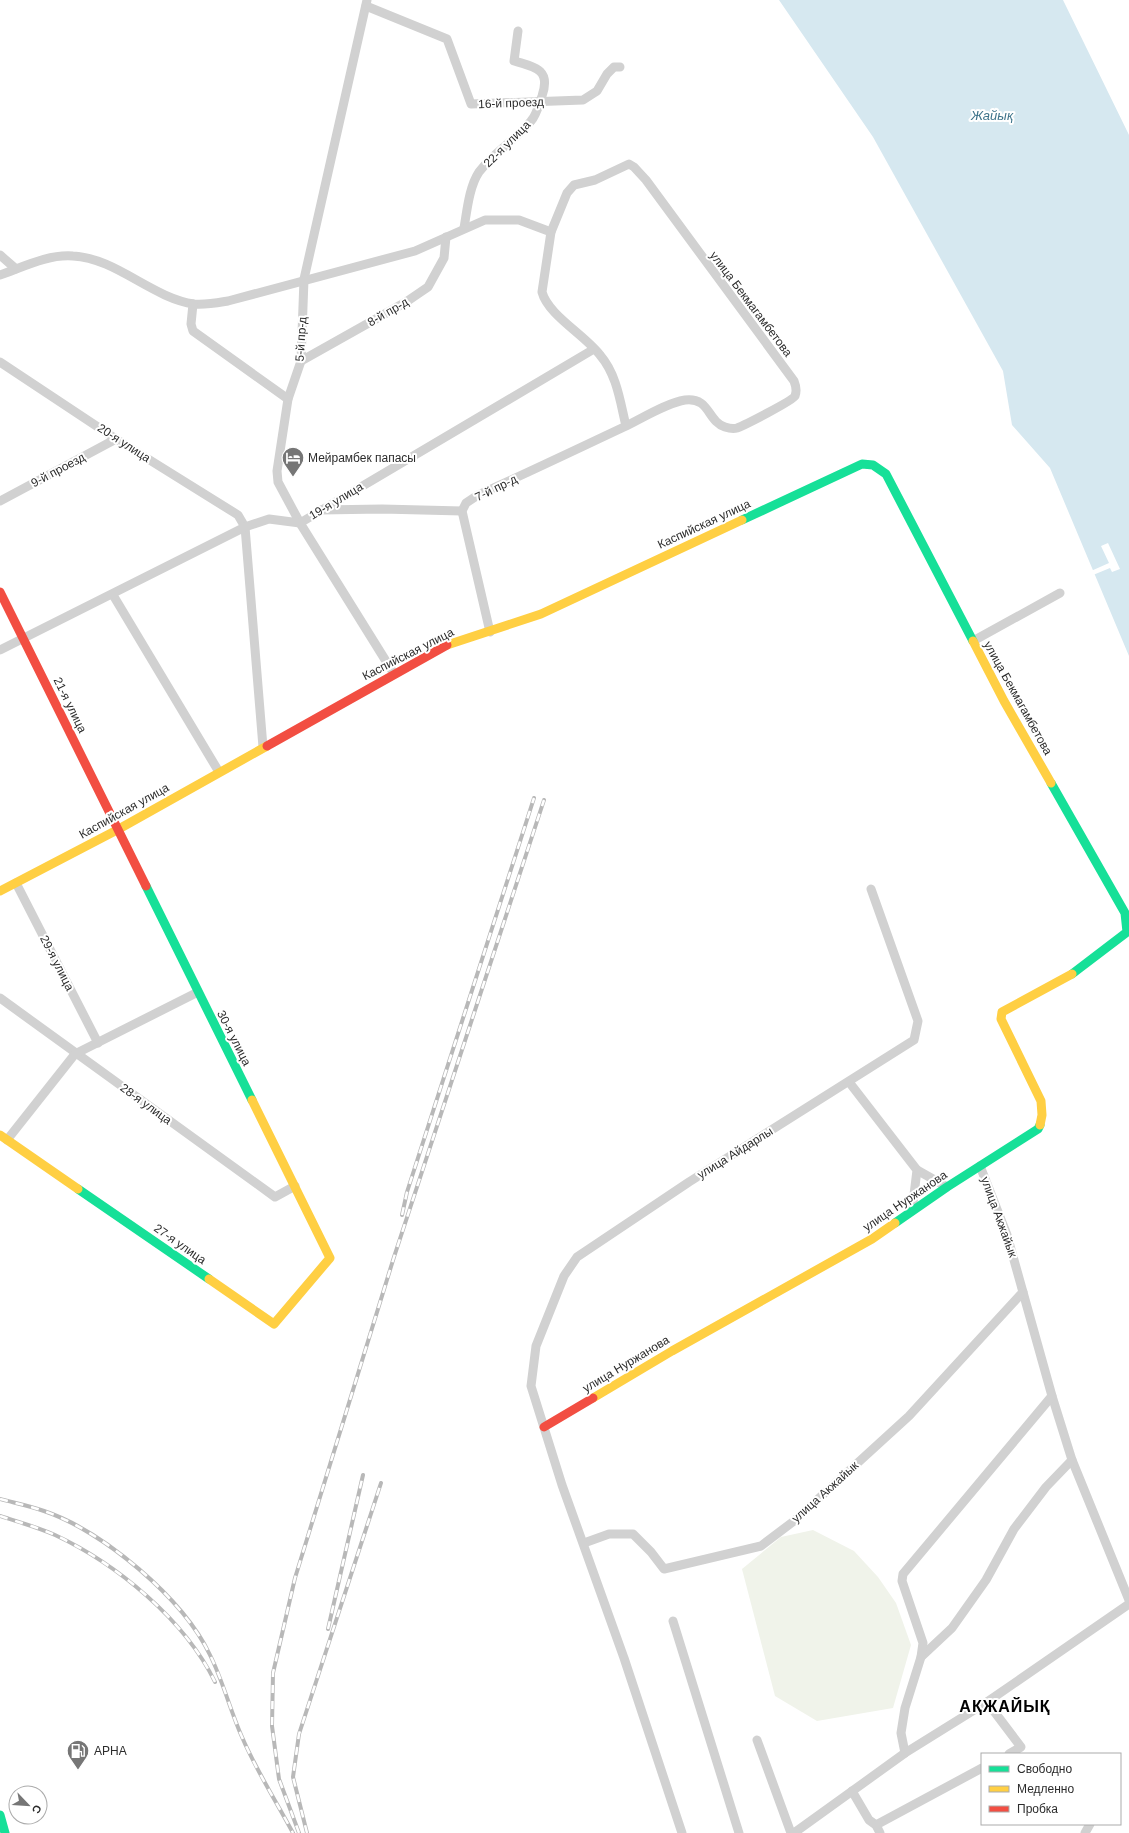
<svg xmlns="http://www.w3.org/2000/svg" width="1129" height="1833" font-family="Arial,sans-serif">
  <style>
    .green { fill: #f0f3ea }
    .water { fill: #d6e8f0 }
    .pier { fill: #fff }
    .lines { fill: none; stroke-linecap: round; stroke-linejoin: round }
    .street { stroke: #d1d1d1; stroke-width: 9 }
    .fast { stroke: #16e098; stroke-width: 9 }
    .slow { stroke: #ffcf43; stroke-width: 9 }
    .jam { stroke: #f24e42; stroke-width: 9 }
    .rail-casing { stroke: #b8b8b8; stroke-width: 4 }
    .rail { stroke: #fff; stroke-width: 2.5; stroke-dasharray: 8; stroke-linecap: butt }
    .labels { text-anchor: middle; dominant-baseline: central; stroke-width: 4; stroke-linejoin: round; paint-order: stroke }
    .street-label { font-size: 12px; fill: #2c2c2c; stroke: #fff }
    .poi-label { font-size: 12px; fill: #2c2c2c; stroke: #fff; text-anchor: start }
    .water-label { font-size: 13px; font-style: italic; fill: #3d738a; stroke: #fff }
    .district-label { font-size: 16px; font-weight: bold; letter-spacing: 1px; fill: #000; stroke: #fff }
  </style>
  <rect width="100%" height="100%" fill="#fff"/>
  <!-- green -->
  <path class="green" d="M 813,1530 L 854,1551 L 878,1577 L 896,1603 L 911,1645 L 893,1708 L 817,1721 L 775,1696 L 742,1569 L 781,1537 Z"/>
  <!-- water -->
  <path class="water" d="M 779,0 L 1063,0 L 1129,135 L 1129,656 L 1050,468 L 1012,425 L 1003,371 L 873,137 Z"/>
  <!-- pier -->
  <path class="pier" d="M 1108,543 L 1120,569 L 1112,572 L 1110,568 L 1093,575 L 1091,571 L 1109,563 L 1101,546 Z"/>
  <g class="lines">
    <!-- street -->
    <g class="street">
      <path d="M 367,0 L 304,279 L 301,361 L 288,399 L 277,471 L 278,482 L 300,523 L 394,674"/>
      <path d="M 366,6 L 447,39 L 471,104 L 583,100 L 597,91 L 607,74 L 614,67 L 620,67"/>
      <path d="M 464,228 C 467,211 469,187 479,172 C 494,152 516,140 531,121 C 537,114 539,104 542,96 C 551,70 536,67 514,61 L 518,31"/>
      <path d="M 0,255 L 16,269"/>
      <path d="M 0,275 C 23,267 48,254 73,256 C 116,258 152,298 194,304 C 206,305 216,303 228,301 L 415,251 L 485,220 L 519,220 L 551,232"/>
      <path d="M 193,304 L 191,324 L 193,331 L 288,399"/>
      <path d="M 301,361 L 406,302 L 428,287 L 444,258 L 446,237"/>
      <path d="M 0,362 L 116,439 L 238,515 L 245,527 L 263,747"/>
      <path d="M 0,501 L 116,439"/>
      <path d="M 321,510 L 382,509 L 462,511"/>
      <path d="M 113,595 L 219,772"/>
      <path d="M 490,632 L 462,511 L 466,503 L 478,495 C 527,473 575,450 624,427 C 641,419 666,403 685,400 C 710,397 707,421 725,427 C 728,428 734,429 737,428 C 745,425 792,401 795,396 C 797,391 796,386 794,381 L 646,180 L 634,167 L 629,164 L 595,180 L 574,185 L 567,193 L 551,232 L 542,292 C 548,315 585,335 600,355 C 617,375 620,401 626,426"/>
      <path d="M 973,641 L 1060,593"/>
      <path d="M 0,650 L 245,527 L 269,519 L 300,523 L 594,349"/>
      <path d="M 16,883 L 98,1043"/>
      <path d="M 0,998 L 275,1197 L 295,1186"/>
      <path d="M 849,1082 L 917,1170 L 912,1211"/>
      <path d="M 7,1140 L 75,1054 L 198,992"/>
      <path d="M 980,1166 L 1007,1235 L 1052,1396 L 1072,1460 L 1129,1600"/>
      <path d="M 917,1170 L 947,1187"/>
      <path d="M 584,1543 L 609,1534 L 633,1534 L 651,1552 L 664,1569 L 761,1546 L 794,1521 L 909,1416 L 1023,1292"/>
      <path d="M 673,1621 L 739,1833"/>
      <path d="M 921,1657 L 952,1628 L 986,1580 L 1014,1529 L 1046,1487 L 1072,1460"/>
      <path d="M 987,1702 L 1021,1747 L 1009,1754"/>
      <path d="M 757,1740 L 791,1833"/>
      <path d="M 905,1753 L 901,1733 L 905,1708 L 921,1657 L 923,1643 L 902,1581 L 903,1574 L 1052,1396"/>
      <path d="M 852,1791 L 869,1820 L 876,1825 L 880,1833"/>
      <path d="M 876,1825 L 982,1768"/>
      <path d="M 682,1833 L 624,1658 L 562,1485 L 531,1386 L 536,1346 L 564,1276 L 577,1257 L 689,1182 L 914,1040 L 918,1021 L 871,889"/>
      <path d="M 794,1833 L 905,1753 L 987,1702 L 1129,1604"/>
      <path d="M 1085,1833 L 1090,1824"/>
    </g>
    <!-- fast -->
    <g class="fast">
      <path d="M 742,520 L 862,464 L 873,465 L 886,474 L 973,641"/>
      <path d="M 1051,783 L 1125,913 L 1127,932 L 1072,974"/>
      <path d="M 146,886 L 252,1100"/>
      <path d="M 78,1189 L 209,1279"/>
      <path d="M 895,1223 L 947,1187 L 1038,1129 L 1040,1125"/>
      <path d="M 0,1815 L 5,1833"/>
    </g>
    <!-- slow -->
    <g class="slow">
      <path d="M 973,641 L 1004,701 L 1051,783"/>
      <path d="M 447,645 L 541,614 L 742,520"/>
      <path d="M 0,891 L 117,830 L 267,746"/>
      <path d="M 1040,1125 L 1042,1115 L 1041,1101 L 1001,1019 L 1002,1012 L 1072,974"/>
      <path d="M 0,1135 L 78,1189"/>
      <path d="M 209,1279 L 274,1324 L 330,1258 L 252,1100"/>
      <path d="M 593,1398 L 672,1351 L 872,1239 L 895,1223"/>
    </g>
    <!-- jam -->
    <g class="jam">
      <path d="M 0,592 L 146,886"/>
      <path d="M 267,746 L 447,645"/>
      <path d="M 544,1427 L 593,1398"/>
    </g>
    <!-- rail casing -->
    <g class="rail-casing">
      <g id="rail">
        <path d="M 402,1215 L 407,1192 L 534,798"/>
        <path d="M 0,1499 C 15,1503 30,1506 44,1511 C 103,1531 183,1598 210,1655 C 223,1681 230,1710 242,1737 C 256,1770 276,1801 293,1833"/>
        <path d="M 0,1516 C 18,1522 37,1527 55,1535 C 117,1564 185,1620 215,1682"/>
        <path d="M 328,1629 L 363,1475"/>
        <path d="M 299,1833 L 279,1779 L 272,1726 L 273,1673 L 295,1578 L 394,1257 L 544,800"/>
        <path d="M 307,1833 L 293,1777 L 299,1734 L 381,1483"/>
      </g>
    </g>
    <!-- rail -->
    <use href="#rail" class="rail"/>
  </g>
  <!-- icons -->
  <defs>
    <g id="hotel-pin" transform="scale(1.15)"><path d="M0 17L-7.5 6A9.5 9.5 0 1 1 7.5 6Z" fill="#767676" stroke="#fff"/><path d="M-6-4.5h1.5V1H6V5H4.5V3h-9V5H-6ZM-4 0a1.8 1.8 0 1 1 3.6 0ZM.5 0V-2.5h3Q6-2.5 6 0Z" fill="#fff"/></g>
    <g id="fuel-pin" transform="scale(1.15)"><path d="M0 17L-7.5 6A9.5 9.5 0 1 1 7.5 6Z" fill="#767676" stroke="#fff"/><path d="M-5.5-6h7V0h2V4h1.3V-2.5L3-4.5l.8-.8L6-3V5H2.5V1h-1V6h-7ZM-4.2-4.7v3.2H.2V-4.7Z" fill="#fff"/></g>
  </defs>
  <g fill-rule="evenodd">
    <use href="#hotel-pin" x="293" y="458"/>
    <use href="#fuel-pin" x="78" y="1751"/>
  </g>
  <g class="labels">
    <!-- street labels -->
    <g class="street-label">
      <text transform="translate(511 103) rotate(-2)">16-й проезд</text>
      <text transform="translate(507 144) rotate(-45)">22-я улица</text>
      <text transform="translate(751 304) rotate(53)">улица Бекмагамбетова</text>
      <text transform="translate(388 312) rotate(-30)">8-й пр-д</text>
      <text transform="translate(301 339) rotate(-86)">5-й пр-д</text>
      <text transform="translate(124 443) rotate(33)">20-я улица</text>
      <text transform="translate(58 470) rotate(-28)">9-й проезд</text>
      <text transform="translate(496 488) rotate(-26)">7-й пр-д</text>
      <text transform="translate(336 501) rotate(-31)">19-я улица</text>
      <text transform="translate(704 524) rotate(-25)">Каспийская улица</text>
      <text transform="translate(408 654) rotate(-27)">Каспийская улица</text>
      <text transform="translate(1018 698) rotate(61)">улица Бекмагамбетова</text>
      <text transform="translate(70 705) rotate(64)">21-я улица</text>
      <text transform="translate(124 811) rotate(-29)">Каспийская улица</text>
      <text transform="translate(57 963) rotate(63)">29-я улица</text>
      <text transform="translate(234 1038) rotate(63)">30-я улица</text>
      <text transform="translate(146 1104) rotate(36)">28-я улица</text>
      <text transform="translate(735 1153) rotate(-32)">улица Айдарлы</text>
      <text transform="translate(905 1201) rotate(-34)">улица Нуржанова</text>
      <text transform="translate(999 1217) rotate(70)">улица Акжайык</text>
      <text transform="translate(180 1244) rotate(35)">27-я улица</text>
      <text transform="translate(626 1364) rotate(-31)">улица Нуржанова</text>
      <text transform="translate(825 1492) rotate(-42)">улица Акжайык</text>
    </g>
    <!-- poi labels -->
    <g class="poi-label">
      <text x="308" y="458">Мейрамбек папасы</text>
      <text x="94" y="1751">АРНА</text>
    </g>
    <!-- water labels -->
    <g class="water-label">
      <text x="992" y="115">Жайық</text>
    </g>
    <!-- district labels -->
    <g class="district-label">
      <text x="1005" y="1706">АҚЖАЙЫҚ</text>
    </g>
  </g>
  <!-- legend -->
  <rect x="981" y="1753" width="140" height="72" fill="#ffffff" stroke="#ababab"/>
  <rect x="989" y="1766" width="20" height="6" fill="#16e098" stroke="#ababab"/>
  <text x="1017" y="1773" font-size="12" fill="#2c2c2c">Свободно</text>
  <rect x="989" y="1786" width="20" height="6" fill="#ffcf43" stroke="#ababab"/>
  <text x="1017" y="1793" font-size="12" fill="#2c2c2c">Медленно</text>
  <rect x="989" y="1806" width="20" height="6" fill="#f24e42" stroke="#ababab"/>
  <text x="1017" y="1813" font-size="12" fill="#2c2c2c">Пробка</text>
  <!-- north arrow -->
  <g transform="translate(28 1805) rotate(115)"><circle r="19" fill="#ffffff" stroke="#ababab"/>
  <path d="M0-3L7 15L0 10L-7 15Z" fill="#767676"/>
  <text y="-6" font-size="11" font-weight="bold" text-anchor="middle" fill="#2c2c2c">С</text>
  </g>
</svg>
